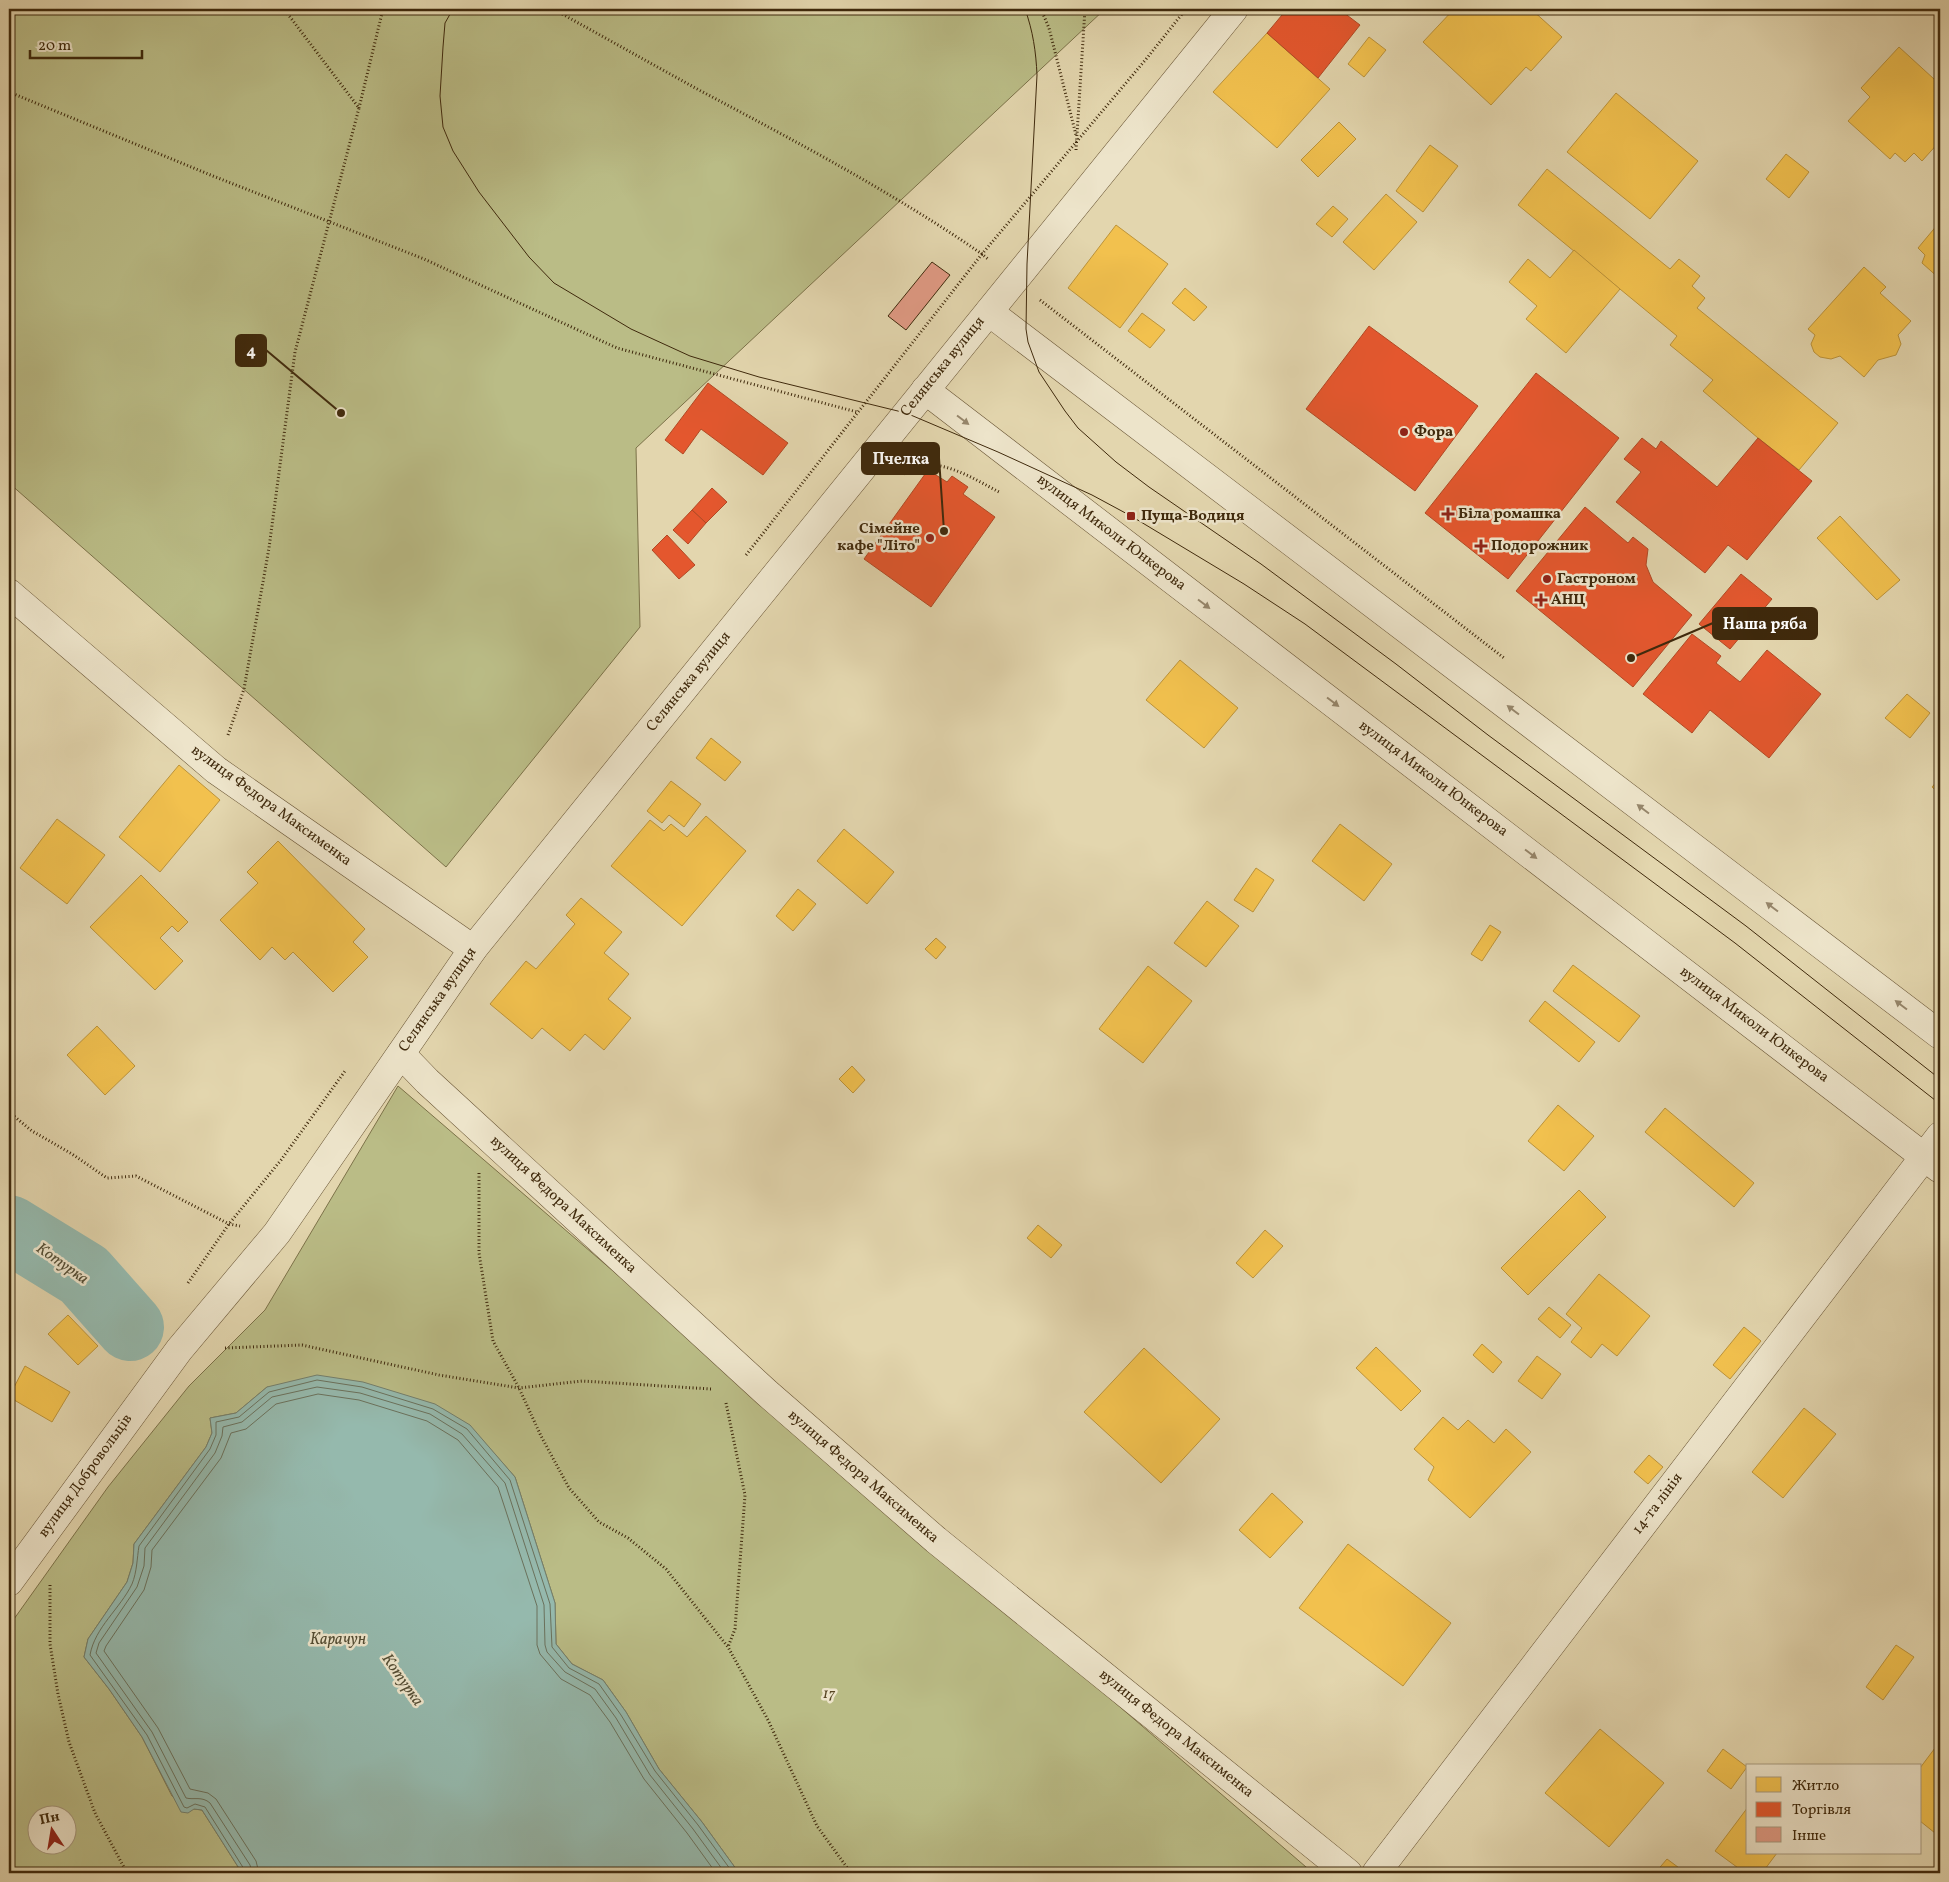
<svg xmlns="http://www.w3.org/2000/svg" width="1949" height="1882" font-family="Vollkorn,serif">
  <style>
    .green { fill: #babc86; stroke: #7c7249; fill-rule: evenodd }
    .water { fill: #95b9ad; stroke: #737f6d }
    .homes { fill: #f2c14e; stroke: #bc933a }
    .shops { fill: #e4572e; stroke: #b24924 }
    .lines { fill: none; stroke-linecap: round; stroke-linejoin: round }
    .shore { stroke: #6a715c; stroke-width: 1 }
    .river { stroke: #95b9ad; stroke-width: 68 }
    .building { fill: #e09a84; stroke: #3f290c }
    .minor-casing { stroke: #685434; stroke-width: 29 }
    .tertiary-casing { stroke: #685434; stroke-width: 29 }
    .path { stroke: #3f290c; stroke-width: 3; stroke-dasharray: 1 2.5; stroke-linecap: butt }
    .minor { stroke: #ede4ca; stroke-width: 28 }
    .tertiary { stroke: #ede4ca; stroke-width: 28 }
    .tram { stroke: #3f290c; stroke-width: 1 }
    .oneway { fill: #96866b }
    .poi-dot { fill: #8f2418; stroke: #ede4ca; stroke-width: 2 }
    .labels { text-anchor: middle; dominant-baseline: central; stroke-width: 5; stroke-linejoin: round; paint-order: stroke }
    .street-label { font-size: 15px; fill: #3f290c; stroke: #ede4ca }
    .poi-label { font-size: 15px; font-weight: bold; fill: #3f290c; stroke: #ede4ca; text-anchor: start }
    .park-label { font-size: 15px; font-style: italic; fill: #584624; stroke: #ede4ca }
    .water-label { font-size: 16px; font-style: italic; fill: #544d34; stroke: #ede4ca }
    .leader { fill: none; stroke: #3f290c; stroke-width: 2 }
    .callout-dot { fill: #3f290c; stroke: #ede4ca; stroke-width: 2 }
    .callout { fill: #3f290c; stroke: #3f290c; stroke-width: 2 }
    .callout-label { font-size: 16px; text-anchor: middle; font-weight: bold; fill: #fff }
  </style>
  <rect width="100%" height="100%" fill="#e3d6ae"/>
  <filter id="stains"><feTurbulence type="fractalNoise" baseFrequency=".004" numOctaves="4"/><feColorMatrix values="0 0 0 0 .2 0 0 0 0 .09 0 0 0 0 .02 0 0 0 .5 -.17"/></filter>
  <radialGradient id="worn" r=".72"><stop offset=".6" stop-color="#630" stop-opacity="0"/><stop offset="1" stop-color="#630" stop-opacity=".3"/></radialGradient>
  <!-- green -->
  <g class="green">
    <path d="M 9,9 L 1105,9 L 636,448 L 640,627 L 446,867 L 9,483 Z"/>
    <path d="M 398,1086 L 1313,1873 L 739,1873 L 702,1822 L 659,1769 L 626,1712 L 603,1680 L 572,1664 L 556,1644 L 555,1603 L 515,1477 L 470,1426 L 267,1387 L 236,1413 L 210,1418 L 212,1433 L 206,1447 L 134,1544 L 133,1563 L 127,1582 L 88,1639 L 84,1657 L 109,1689 L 142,1737 L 172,1796 L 194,1809 L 202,1810 L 242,1873 L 9,1873 L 9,1626 L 108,1487 L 189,1386 L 265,1310 ZM 38,1814 L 68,1814 L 68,1844 L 38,1844 Z"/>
  </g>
  <!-- water -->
  <path class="water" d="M 317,1375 L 363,1382 L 435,1404 L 470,1425 L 515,1477 L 555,1603 L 556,1644 L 572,1664 L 603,1680 L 626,1712 L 659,1769 L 702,1822 L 739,1873 L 242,1873 L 202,1810 L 194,1809 L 188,1813 L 181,1812 L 142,1737 L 109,1689 L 84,1657 L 88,1639 L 127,1582 L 133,1563 L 134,1544 L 206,1447 L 212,1433 L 210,1418 L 236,1413 L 267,1387 Z"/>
  <!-- homes -->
  <g class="homes">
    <path d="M 1454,9 L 1531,9 L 1562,37 L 1531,71 L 1526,67 L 1491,105 L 1423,42 Z"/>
    <path d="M 1267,33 L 1330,89 L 1277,148 L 1213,92 Z"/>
    <path d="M 1369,37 L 1386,50 L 1364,77 L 1348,64 Z"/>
    <path d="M 1899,47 L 1934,79 L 1940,73 L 1940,141 L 1922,161 L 1914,153 L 1905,162 L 1895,153 L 1890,159 L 1848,121 L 1870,97 L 1861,88 Z"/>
    <path d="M 1616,93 L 1698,161 L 1650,219 L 1567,152 Z"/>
    <path d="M 1339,122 L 1356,139 L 1318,177 L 1301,160 Z"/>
    <path d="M 1430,145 L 1458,166 L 1423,212 L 1396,191 Z"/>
    <path d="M 1786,154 L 1809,172 L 1789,198 L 1766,179 Z"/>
    <path d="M 1547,169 L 1670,269 L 1679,259 L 1700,276 L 1692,286 L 1705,298 L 1697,308 L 1838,423 L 1799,470 L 1758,438 L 1703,391 L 1713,380 L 1670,345 L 1677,336 L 1518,205 Z"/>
    <path d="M 1386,194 L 1417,222 L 1374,270 L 1343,242 Z"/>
    <path d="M 1333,206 L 1348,219 L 1332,237 L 1316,224 Z"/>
    <path d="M 1938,224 L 1940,225 L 1940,279 L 1922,263 L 1925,255 L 1918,248 Z"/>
    <path d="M 1116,225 L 1168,264 L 1120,328 L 1068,288 Z"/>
    <path d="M 1574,250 L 1620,289 L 1566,353 L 1526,319 L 1537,306 L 1509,282 L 1528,259 L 1550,278 Z"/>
    <path d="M 1864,267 L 1886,287 L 1880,293 L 1911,321 L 1898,335 L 1901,344 L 1896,355 L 1878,360 L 1864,377 L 1840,356 L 1831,359 L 1820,357 L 1814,352 L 1811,344 L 1815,335 L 1808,329 Z"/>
    <path d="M 1185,288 L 1207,307 L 1194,321 L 1172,303 Z"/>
    <path d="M 1142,313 L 1165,330 L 1150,348 L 1128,331 Z"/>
    <path d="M 1840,516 L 1900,580 L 1877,600 L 1817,538 Z"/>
    <path d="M 1180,660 L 1238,708 L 1204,748 L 1146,700 Z"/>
    <path d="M 1907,694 L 1930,713 L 1910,738 L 1885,718 Z"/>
    <path d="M 711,738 L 741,762 L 725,781 L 696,758 Z"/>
    <path d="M 179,765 L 220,800 L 160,872 L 119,837 Z"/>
    <path d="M 1940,778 L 1940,794 L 1932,787 Z"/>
    <path d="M 671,781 L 701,804 L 684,827 L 669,815 L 662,823 L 647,811 Z"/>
    <path d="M 706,816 L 746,851 L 682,926 L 611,866 L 650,820 L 664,831 L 671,824 L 687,837 Z"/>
    <path d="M 57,819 L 105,855 L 67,904 L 20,868 Z"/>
    <path d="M 1340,824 L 1392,864 L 1364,901 L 1312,861 Z"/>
    <path d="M 844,829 L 894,872 L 867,904 L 817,861 Z"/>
    <path d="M 278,841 L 365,929 L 353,942 L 368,957 L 333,992 L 293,952 L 285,960 L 272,947 L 260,960 L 220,920 L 258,883 L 247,872 Z"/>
    <path d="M 1256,868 L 1274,880 L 1253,912 L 1234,900 Z"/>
    <path d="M 141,875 L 188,922 L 178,932 L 172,926 L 160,938 L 183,961 L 155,990 L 90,927 Z"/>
    <path d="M 798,889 L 816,904 L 793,931 L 776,916 Z"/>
    <path d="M 581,898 L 622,932 L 604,953 L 629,974 L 608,999 L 631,1018 L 604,1050 L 585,1034 L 570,1051 L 542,1028 L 532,1039 L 490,1004 L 526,961 L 536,969 L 575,924 L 566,915 Z"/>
    <path d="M 1207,901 L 1239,926 L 1206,967 L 1174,943 Z"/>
    <path d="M 1490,925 L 1501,932 L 1482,961 L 1471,954 Z"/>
    <path d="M 936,938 L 946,947 L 936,959 L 925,949 Z"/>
    <path d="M 1573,965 L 1640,1016 L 1619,1042 L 1553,991 Z"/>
    <path d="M 1148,966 L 1192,1001 L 1143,1063 L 1099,1029 Z"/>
    <path d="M 1545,1001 L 1595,1042 L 1579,1062 L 1529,1021 Z"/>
    <path d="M 97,1026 L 135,1066 L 105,1095 L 67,1055 Z"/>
    <path d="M 852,1066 L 865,1080 L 853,1093 L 839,1079 Z"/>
    <path d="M 1558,1105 L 1594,1136 L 1564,1171 L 1528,1141 Z"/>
    <path d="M 1665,1108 L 1754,1183 L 1734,1207 L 1645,1132 Z"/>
    <path d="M 1579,1190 L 1606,1217 L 1528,1295 L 1501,1268 Z"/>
    <path d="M 1038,1225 L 1062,1245 L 1051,1258 L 1027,1238 Z"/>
    <path d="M 1265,1230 L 1283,1246 L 1253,1278 L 1236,1263 Z"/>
    <path d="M 1599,1274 L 1650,1316 L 1617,1356 L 1602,1344 L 1591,1358 L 1571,1342 L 1582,1328 L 1566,1314 Z"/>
    <path d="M 1549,1307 L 1571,1325 L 1560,1338 L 1538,1319 Z"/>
    <path d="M 68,1315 L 98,1346 L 78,1365 L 48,1334 Z"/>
    <path d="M 1744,1327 L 1761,1341 L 1730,1379 L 1713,1365 Z"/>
    <path d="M 1482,1344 L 1502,1362 L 1493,1373 L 1473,1355 Z"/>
    <path d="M 1376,1347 L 1421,1391 L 1401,1411 L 1356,1368 Z"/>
    <path d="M 1144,1348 L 1220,1419 L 1161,1483 L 1084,1412 Z"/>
    <path d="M 1537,1356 L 1561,1374 L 1542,1399 L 1518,1381 Z"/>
    <path d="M 25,1366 L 70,1392 L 52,1422 L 9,1397 Z"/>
    <path d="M 1804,1408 L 1836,1434 L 1783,1498 L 1752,1472 Z"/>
    <path d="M 1443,1417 L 1458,1430 L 1468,1420 L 1494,1443 L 1506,1429 L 1531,1452 L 1470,1518 L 1428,1480 L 1434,1467 L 1414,1449 Z"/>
    <path d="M 1649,1455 L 1663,1467 L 1648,1484 L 1634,1472 Z"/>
    <path d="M 1272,1493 L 1303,1522 L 1270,1558 L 1239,1530 Z"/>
    <path d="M 1348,1544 L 1451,1623 L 1403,1686 L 1299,1608 Z"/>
    <path d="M 1896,1645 L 1914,1657 L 1883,1700 L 1866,1687 Z"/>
    <path d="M 1600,1729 L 1664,1783 L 1609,1847 L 1545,1793 Z"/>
    <path d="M 1935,1748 L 1940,1752 L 1940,1837 L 1920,1821 L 1920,1768 Z"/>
    <path d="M 1723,1749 L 1747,1767 L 1731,1789 L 1707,1771 Z"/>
    <path d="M 1748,1807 L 1748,1853 L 1777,1853 L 1762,1873 L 1745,1873 L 1715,1851 Z"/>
    <path d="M 1667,1859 L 1686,1873 L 1655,1873 Z"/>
  </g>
  <!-- shops -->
  <g class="shops">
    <path d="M 1287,9 L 1339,9 L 1360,25 L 1318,78 L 1267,33 Z"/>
    <path d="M 1369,326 L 1478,406 L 1415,491 L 1306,409 Z"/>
    <path d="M 1536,373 L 1619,438 L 1508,579 L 1425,513 Z"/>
    <path d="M 708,383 L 788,443 L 763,475 L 701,429 L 683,454 L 665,440 Z"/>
    <path d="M 1642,438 L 1656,449 L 1661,441 L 1717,487 L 1758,438 L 1812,481 L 1747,560 L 1728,545 L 1705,573 L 1616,502 L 1641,472 L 1624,459 Z"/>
    <path d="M 928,470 L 947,482 L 952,476 L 968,487 L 963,494 L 995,517 L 931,607 L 864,559 Z"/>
    <path d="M 712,488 L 727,502 L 706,523 L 692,510 Z"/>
    <path d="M 1585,507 L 1628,543 L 1633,537 L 1648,549 L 1646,565 L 1653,582 L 1692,615 L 1633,687 L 1516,591 Z"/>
    <path d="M 692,510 L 706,523 L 688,544 L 673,530 Z"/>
    <path d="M 667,535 L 695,565 L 679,579 L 652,550 Z"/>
    <path d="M 1741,574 L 1772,599 L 1730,649 L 1699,624 Z"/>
    <path d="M 1692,634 L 1721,656 L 1716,663 L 1740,682 L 1767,650 L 1821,694 L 1769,758 L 1710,710 L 1692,733 L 1643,694 Z"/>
  </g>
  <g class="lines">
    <!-- shore -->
    <g class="shore">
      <path d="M 245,1873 L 244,1869 L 205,1807 L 195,1804 L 187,1808 L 184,1807 L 147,1735 L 90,1655 C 95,1627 120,1609 132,1584 C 137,1572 137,1558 139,1546 L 210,1449 L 216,1435 L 216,1422 L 239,1417 L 269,1392 L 317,1380 L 362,1387 L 433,1409 L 467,1429 L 510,1480 L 550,1604 L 552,1647 L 569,1668 L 599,1684 L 621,1715 L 655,1771 L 698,1825 L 733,1873"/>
      <path d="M 252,1873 L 250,1865 L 210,1803 C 202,1796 194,1800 186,1798 L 152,1732 L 96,1653 L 99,1643 L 137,1587 L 144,1566 L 145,1548 L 215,1453 L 222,1436 L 223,1427 L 242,1422 L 272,1397 L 317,1387 L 360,1393 L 430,1414 L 462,1434 L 505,1483 L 544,1605 L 545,1645 L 547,1652 L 565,1672 L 595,1689 L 616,1718 L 650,1775 L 693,1829 L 725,1873"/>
      <path d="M 259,1873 L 256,1861 L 216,1799 L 208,1793 L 190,1789 L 158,1728 L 104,1651 L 106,1646 L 144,1590 L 151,1567 L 152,1550 L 221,1458 L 231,1433 L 246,1429 L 276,1404 L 318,1394 L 359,1400 L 427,1421 L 458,1440 L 498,1487 L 537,1606 L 537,1645 L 540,1654 L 561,1679 L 590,1695 L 610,1722 L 644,1779 L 687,1833 L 716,1873"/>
    </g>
    <!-- river -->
    <path class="river" d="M 9,1229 L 84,1275 L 130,1327"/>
  </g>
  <!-- building -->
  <path class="building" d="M 932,262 L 950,275 L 906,330 L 888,316 Z"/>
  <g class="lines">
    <!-- minor casing -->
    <g class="minor-casing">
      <g id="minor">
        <path d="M 989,312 L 1940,1035"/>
        <path d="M 925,390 L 1940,1169"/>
        <path d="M 401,1054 L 427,1081 L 767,1393 L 936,1540 L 1348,1873"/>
        <path d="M 1376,1873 L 1940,1136"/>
      </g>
    </g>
    <!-- tertiary casing -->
    <g class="tertiary-casing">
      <g id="tertiary">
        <path d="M 9,593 L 216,770 L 473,949"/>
        <path d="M 9,1582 L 179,1350 L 277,1233 L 473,949 L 1234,9"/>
      </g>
    </g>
    <!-- path -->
    <g class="path">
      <path d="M 553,9 C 602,36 650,63 699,90 C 795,141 892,192 982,254 L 1147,58 L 1186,9"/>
      <path d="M 1041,9 L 1049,28 L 1076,135"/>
      <path d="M 9,92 L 213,176 L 424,259 L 617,348 L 857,412"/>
      <path d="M 359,108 L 383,9"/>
      <path d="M 1076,150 L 1085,9"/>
      <path d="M 1040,300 L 1504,658"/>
      <path d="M 904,474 C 932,451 972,478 999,492"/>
      <path d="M 746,555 L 982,254 L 988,259"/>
      <path d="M 228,735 L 244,689 L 269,548 L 295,352 L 359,108 L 284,9"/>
      <path d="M 9,1112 L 32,1131 L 72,1154 L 107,1178 L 136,1176 L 229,1224 L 240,1226"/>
      <path d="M 479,1173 L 479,1253 L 493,1341 L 519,1388 L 541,1436 L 569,1488 L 599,1522 L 628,1538 L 666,1569 L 728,1647 L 768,1720 L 817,1826 L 851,1873"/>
      <path d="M 188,1283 L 229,1224 L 281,1160 L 345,1071"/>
      <path d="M 225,1348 L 302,1345 L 439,1375 L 519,1388 L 582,1381 L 711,1389"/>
      <path d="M 726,1403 L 745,1495 L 735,1629 L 728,1647"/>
      <path d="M 50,1585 L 50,1644 L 58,1694 L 69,1742 L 95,1813 L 127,1873"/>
    </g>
    <!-- minor -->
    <use href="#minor" class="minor"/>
    <!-- tertiary -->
    <use href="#tertiary" class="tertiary"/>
    <!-- tram -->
    <g class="tram">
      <path d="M 453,9 L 445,23 L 443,47 L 440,96 L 443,127 L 453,151 L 479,192 L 529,257 L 554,283 L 631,329 L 690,356 L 759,377 L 906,413 L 998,452 L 1092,495 L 1131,516 L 1244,584 L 1305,624 L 1735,943 L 1940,1104"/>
      <path d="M 1025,9 C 1033,31 1036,52 1037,75 L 1027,264 L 1026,329 L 1028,342 L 1039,372 L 1065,411 L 1078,428 L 1116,462 L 1149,487 L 1261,564 L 1396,664 L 1488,735 L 1746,926 L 1940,1079"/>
    </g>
  </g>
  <!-- one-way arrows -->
  <defs><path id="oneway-solid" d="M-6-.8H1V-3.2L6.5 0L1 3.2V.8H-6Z" transform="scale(1.25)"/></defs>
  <g class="oneway">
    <use href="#oneway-solid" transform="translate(963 420) rotate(37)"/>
    <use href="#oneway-solid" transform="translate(1204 604) rotate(37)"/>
    <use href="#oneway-solid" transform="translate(1333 702) rotate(37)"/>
    <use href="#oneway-solid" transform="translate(1513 710) rotate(-143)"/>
    <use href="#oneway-solid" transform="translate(1643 809) rotate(-143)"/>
    <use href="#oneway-solid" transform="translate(1531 854) rotate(37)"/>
    <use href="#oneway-solid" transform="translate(1772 907) rotate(-143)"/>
    <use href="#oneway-solid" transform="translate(1901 1005) rotate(-143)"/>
  </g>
  <!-- markers -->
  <g class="poi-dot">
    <circle cx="1404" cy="432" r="5"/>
    <path d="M1445.5 506.5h5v5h5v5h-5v5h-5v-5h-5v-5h5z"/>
    <rect x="1126" y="511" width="10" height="10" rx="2.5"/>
    <circle cx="930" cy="538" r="5"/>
    <path d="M1478.5 538.5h5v5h5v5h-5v5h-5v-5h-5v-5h5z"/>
    <circle cx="1547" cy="579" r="5"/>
    <path d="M1538.5 592.5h5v5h5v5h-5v5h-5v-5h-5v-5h5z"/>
  </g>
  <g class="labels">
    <!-- street labels -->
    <g class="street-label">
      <text transform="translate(943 367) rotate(-51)">Селянська вулиця</text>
      <text transform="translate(1111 533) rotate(37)">вулиця Миколи Юнкерова</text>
      <text transform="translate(689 682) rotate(-51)">Селянська вулиця</text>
      <text transform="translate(1433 779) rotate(37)">вулиця Миколи Юнкерова</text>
      <text transform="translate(271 806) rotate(36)">вулиця Федора Максименка</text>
      <text transform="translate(438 1000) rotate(-55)">Селянська вулиця</text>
      <text transform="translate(1754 1025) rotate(37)">вулиця Миколи Юнкерова</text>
      <text transform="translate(563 1205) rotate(43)">вулиця Федора Максименка</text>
      <text transform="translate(86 1476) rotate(-54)">вулиця Добровольців</text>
      <text transform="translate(863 1477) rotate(41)">вулиця Федора Максименка</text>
      <text transform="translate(1658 1504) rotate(-53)">14-та лінія</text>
      <text transform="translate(1176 1734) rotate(39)">вулиця Федора Максименка</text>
    </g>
    <!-- poi labels -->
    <g class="poi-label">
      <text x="1414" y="432">Фора</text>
      <text x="1458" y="514">Біла ромашка</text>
      <text x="1141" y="516">Пуща-Водиця</text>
      <text x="920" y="529" text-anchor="end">Сімейне<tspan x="920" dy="17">кафе "Літо"</tspan></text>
      <text x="1491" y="546">Подорожник</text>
      <text x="1557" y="579">Гастроном</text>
      <text x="1551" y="600">АНЦ</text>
    </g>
    <!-- park labels -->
    <g class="park-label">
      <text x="829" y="1694">17</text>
    </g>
    <!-- water labels -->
    <g class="water-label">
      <text transform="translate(62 1264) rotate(35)">Котурка</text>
      <text x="338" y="1640">Карачун</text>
      <text transform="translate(402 1680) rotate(55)">Котурка</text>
    </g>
  </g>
  <!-- callouts -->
  <path class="leader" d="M341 413L266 350M944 531L939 458M1631 658L1713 623"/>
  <g class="callout-dot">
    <circle cx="341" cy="413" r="5"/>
    <circle cx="944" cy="531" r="5"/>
    <circle cx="1631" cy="658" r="5"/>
  </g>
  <g class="callout">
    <rect x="236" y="335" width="30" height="31" rx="5"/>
    <rect x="862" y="443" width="77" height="31" rx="5"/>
    <rect x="1713" y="608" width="104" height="31" rx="5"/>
  </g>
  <g class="callout-label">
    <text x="251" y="356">4</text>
    <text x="901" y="464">Пчелка</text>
    <text x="1765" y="629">Наша ряба</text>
  </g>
  <!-- margin -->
  <rect width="1949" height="1882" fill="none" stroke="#e3d6ae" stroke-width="30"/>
  <rect x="10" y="10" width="1929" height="1862" fill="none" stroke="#3f290c" stroke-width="2.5"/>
  <rect x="15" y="15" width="1919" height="1852" fill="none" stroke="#3f290c"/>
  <!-- legend -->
  <rect x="1746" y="1764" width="175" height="90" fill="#ede4ca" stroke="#a7997e"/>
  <rect x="1756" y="1777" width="25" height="15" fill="#f2c14e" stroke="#a7997e"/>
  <text x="1792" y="1790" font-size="15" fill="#3f290c">Житло</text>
  <rect x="1756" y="1802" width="25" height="15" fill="#e4572e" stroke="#a7997e"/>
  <text x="1792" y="1814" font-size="15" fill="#3f290c">Торгівля</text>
  <rect x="1756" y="1827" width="25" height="15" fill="#e09a84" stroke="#a7997e"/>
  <text x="1792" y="1840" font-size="15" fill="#3f290c">Інше</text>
  <!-- north arrow -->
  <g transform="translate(52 1830) rotate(348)"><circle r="24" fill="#ede4ca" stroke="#a7997e"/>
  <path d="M0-4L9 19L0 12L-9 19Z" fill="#8f2418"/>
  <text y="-8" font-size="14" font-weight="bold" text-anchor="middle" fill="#3f290c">Пн</text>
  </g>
  <!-- scale -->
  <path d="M30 50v8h112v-8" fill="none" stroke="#3f290c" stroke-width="2.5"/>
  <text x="38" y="50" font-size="15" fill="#3f290c" stroke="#ede4ca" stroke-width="4" paint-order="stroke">20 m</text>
  <rect width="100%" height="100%" filter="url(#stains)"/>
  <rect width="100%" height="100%" fill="url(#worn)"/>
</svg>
